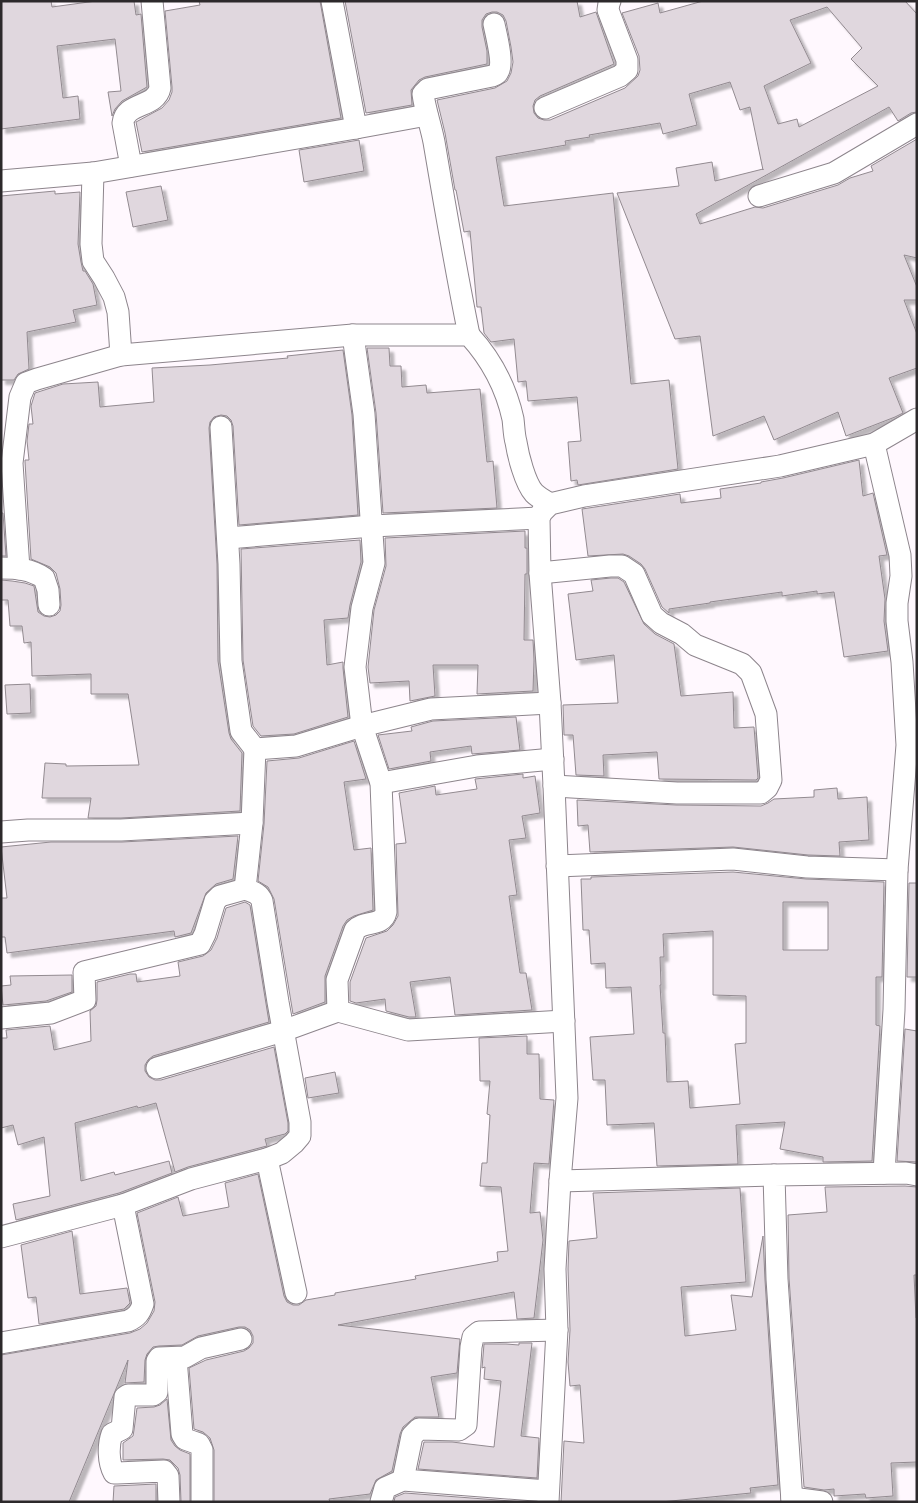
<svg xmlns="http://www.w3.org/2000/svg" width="918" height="1503" font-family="Commissioner,sans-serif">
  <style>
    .building { fill: #e0d7de; stroke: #928a90; fill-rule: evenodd; filter: url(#shadow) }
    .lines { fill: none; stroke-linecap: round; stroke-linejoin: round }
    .minor-casing { stroke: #8d858c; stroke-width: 23 }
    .minor { stroke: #fff; stroke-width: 21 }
  </style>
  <defs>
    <filter id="shadow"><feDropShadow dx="4.5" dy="4.5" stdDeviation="1" flood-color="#0004"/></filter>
  </defs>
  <rect width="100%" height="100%" fill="#fff8fe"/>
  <!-- building -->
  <g class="building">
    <path d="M 1,1 L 51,1 L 52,7 L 96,1 L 134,1 L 136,15 L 141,14 L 147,87 L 122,101 L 115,109 L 112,116 L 108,92 L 121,91 L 115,39 L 57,46 L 63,98 L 78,96 L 80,119 L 1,129 Z"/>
    <path d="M 199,1 L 320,1 L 341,118 L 142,152 L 136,122 L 162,108 L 169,100 L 172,92 L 172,87 L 165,11 L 200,5 Z"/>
    <path d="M 345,1 L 577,1 L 580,17 L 596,12 L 614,64 L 540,96 L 535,100 L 533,106 L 534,113 L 538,118 L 544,120 L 550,120 L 625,88 L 638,76 L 640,70 L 639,56 L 622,13 L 658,3 L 660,13 L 703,1 L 905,1 L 917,14 L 917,112 L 911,113 L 898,121 L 889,107 L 696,214 L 700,224 L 755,207 L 763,208 L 838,185 L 850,178 L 873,171 L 871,166 L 917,139 L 917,258 L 904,255 L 917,287 L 917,300 L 904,300 L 917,334 L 917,368 L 889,378 L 903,413 L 895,417 L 846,436 L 838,412 L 774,440 L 764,416 L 713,436 L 700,336 L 675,339 L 617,193 L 679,186 L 676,168 L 712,162 L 715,181 L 763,169 L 763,170 L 750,107 L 740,110 L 730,82 L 689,94 L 697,125 L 663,134 L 660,123 L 589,135 L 590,137 L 565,141 L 566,145 L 496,157 L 504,206 L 613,193 L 631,384 L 669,380 L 678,469 L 578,485 L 577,480 L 571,481 L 568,442 L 581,441 L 577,397 L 528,401 L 526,381 L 518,382 L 514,339 L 491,342 L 484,333 L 481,307 L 477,307 L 470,231 L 464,232 L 456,190 L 455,190 L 445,133 L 437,100 L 495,88 L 507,81 L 511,73 L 513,62 L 511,47 L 506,21 L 503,15 L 497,12 L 492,12 L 486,14 L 482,20 L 482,27 L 487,51 L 487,64 L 425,77 L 419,80 L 411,90 L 412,105 L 366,113 ZM 827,7 L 862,48 L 851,59 L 878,86 L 799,127 L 797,119 L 778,124 L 764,86 L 811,63 L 790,20 Z"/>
    <path d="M 359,140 L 364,171 L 304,182 L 299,150 Z"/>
    <path d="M 161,186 L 168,220 L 133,227 L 126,192 Z"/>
    <path d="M 55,191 L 55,194 L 80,192 L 78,244 L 81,262 L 83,271 L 85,271 L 93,284 L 97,305 L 73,310 L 76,322 L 27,332 L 29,369 L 18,374 L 14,380 L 1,380 L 1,196 Z"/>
    <path d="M 367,348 L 389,348 L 390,366 L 401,366 L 402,387 L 426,385 L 427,393 L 480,389 L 487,462 L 493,461 L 497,508 L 383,513 L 376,413 Z"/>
    <path d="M 343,350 L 352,415 L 358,515 L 239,525 L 233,426 L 231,420 L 227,416 L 221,415 L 214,417 L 210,422 L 209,428 L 217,564 L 218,661 L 229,733 L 231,739 L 242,753 L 240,811 L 121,818 L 88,818 L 91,798 L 42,798 L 45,763 L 66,764 L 66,766 L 139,765 L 128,694 L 91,694 L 91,674 L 32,676 L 31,642 L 24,643 L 22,626 L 10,626 L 8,600 L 1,600 L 1,580 L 12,581 L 25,583 L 34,586 L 38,612 L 44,616 L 50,617 L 56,615 L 60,611 L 61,605 L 60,589 L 56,573 L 50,567 L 31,559 L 25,462 L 25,460 L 29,460 L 27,441 L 29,424 L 33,424 L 31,406 L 35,393 L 63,384 L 98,382 L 100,407 L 154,402 L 152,368 L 210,365 L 288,358 L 287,356 Z"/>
    <path d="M 859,460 L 863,496 L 873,493 L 887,555 L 879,556 L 885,599 L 884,621 L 888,651 L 844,657 L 834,592 L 817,594 L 817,591 L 782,596 L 782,592 L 710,602 L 710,603 L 669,609 L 669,613 L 662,607 L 645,569 L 641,564 L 629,556 L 623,554 L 588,556 L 582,509 L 680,494 L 681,503 L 721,498 L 720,489 L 761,483 L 761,482 L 783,478 Z"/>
    <path d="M 1,513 L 3,513 L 6,556 L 1,556 Z"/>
    <path d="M 525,531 L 525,548 L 527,548 L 527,574 L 525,574 L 524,640 L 533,640 L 534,660 L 533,691 L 477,694 L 478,665 L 433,665 L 435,696 L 410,701 L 409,681 L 370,683 L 368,667 L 374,610 L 386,566 L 385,538 Z"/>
    <path d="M 360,540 L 361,562 L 350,605 L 348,618 L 324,620 L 327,665 L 343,662 L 343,668 L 348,717 L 294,734 L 261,736 L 253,726 L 243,660 L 241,549 Z"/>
    <path d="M 611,578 L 618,578 L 624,582 L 644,624 L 655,634 L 674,644 L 681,696 L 733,692 L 734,728 L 754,727 L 758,778 L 756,780 L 659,779 L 657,752 L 603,755 L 604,776 L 576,775 L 573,735 L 564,735 L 563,705 L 618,703 L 614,655 L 576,660 L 568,594 L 593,591 L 591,580 Z"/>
    <path d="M 30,684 L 31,713 L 7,714 L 5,685 Z"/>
    <path d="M 516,717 L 520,750 L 472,754 L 471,746 L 430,752 L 431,761 L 389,769 L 378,735 L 412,731 L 411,727 L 433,721 Z"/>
    <path d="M 354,741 L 366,779 L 344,782 L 354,850 L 371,848 L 373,910 L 354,916 L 347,920 L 343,926 L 325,976 L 325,1002 L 293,1014 L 274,899 L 268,887 L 258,881 L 264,824 L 267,761 L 299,758 Z"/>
    <path d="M 523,774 L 523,778 L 535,776 L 540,813 L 522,816 L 526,838 L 509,840 L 517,895 L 509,896 L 520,973 L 526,973 L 532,1010 L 455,1015 L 450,977 L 410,982 L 416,1017 L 409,1017 L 386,1011 L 385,999 L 356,1003 L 350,1001 L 350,982 L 366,938 L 387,931 L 393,925 L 398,916 L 396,844 L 406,843 L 399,793 L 435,786 L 436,795 L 477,789 L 475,779 Z"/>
    <path d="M 837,788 L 838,799 L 867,797 L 869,840 L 839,842 L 840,856 L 808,855 L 733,847 L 590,852 L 588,825 L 578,826 L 577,800 L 676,805 L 761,806 L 768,803 L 774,799 L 814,797 L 814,790 Z"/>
    <path d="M 238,836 L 233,879 L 216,884 L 206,893 L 191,933 L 175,937 L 174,931 L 7,953 L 5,937 L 1,937 L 1,898 L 7,898 L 1,847 L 51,842 L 122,842 Z"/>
    <path d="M 733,872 L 806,879 L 884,882 L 882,977 L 876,977 L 876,1025 L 880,1026 L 872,1161 L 823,1162 L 823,1157 L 780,1149 L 785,1122 L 736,1125 L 738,1164 L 657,1166 L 654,1123 L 607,1125 L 605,1080 L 593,1080 L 590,1037 L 634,1034 L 631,987 L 606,988 L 605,963 L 591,964 L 589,930 L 583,930 L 581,879 L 591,879 L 591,877 ZM 783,902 L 828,902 L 828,950 L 783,950 ZM 713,931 L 713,995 L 746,996 L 746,1043 L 735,1044 L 740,1104 L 690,1108 L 688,1081 L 667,1082 L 665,1033 L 663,1033 L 660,985 L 661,985 L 660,957 L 664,957 L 663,934 Z"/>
    <path d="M 909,883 L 917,883 L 917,977 L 907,977 Z"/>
    <path d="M 245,902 L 250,905 L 269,1022 L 153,1056 L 148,1060 L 145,1065 L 145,1071 L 149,1077 L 155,1080 L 161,1080 L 274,1047 L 288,1123 L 288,1131 L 285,1134 L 265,1139 L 267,1146 L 263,1147 L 188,1167 L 175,1172 L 156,1103 L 138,1108 L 137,1106 L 75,1123 L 81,1181 L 114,1172 L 115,1175 L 169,1161 L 172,1173 L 119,1193 L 16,1220 L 13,1204 L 50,1196 L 44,1137 L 18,1145 L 13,1125 L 1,1128 L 1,1038 L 7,1038 L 6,1030 L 50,1026 L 54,1050 L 91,1041 L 90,1011 L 96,1006 L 97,1000 L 97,982 L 130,974 L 136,974 L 137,982 L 180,976 L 178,962 L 203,956 L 211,950 L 217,938 L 226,908 Z"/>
    <path d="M 72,975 L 72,992 L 46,1001 L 3,1005 L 1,986 L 11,985 L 10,976 Z"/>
    <path d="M 905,1029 L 917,1031 L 917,1162 L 897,1161 Z"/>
    <path d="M 527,1036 L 527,1054 L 539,1054 L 540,1099 L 554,1100 L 549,1164 L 534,1163 L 530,1213 L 540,1212 L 543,1240 L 534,1318 L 517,1319 L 514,1292 L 338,1325 L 460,1339 L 457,1373 L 431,1377 L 439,1417 L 415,1417 L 403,1427 L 400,1434 L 392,1471 L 376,1480 L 370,1494 L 329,1499 L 330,1502 L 214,1502 L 214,1450 L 210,1438 L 203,1432 L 194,1429 L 189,1368 L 206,1360 L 244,1351 L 249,1348 L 253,1343 L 253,1336 L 250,1330 L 245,1327 L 239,1327 L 198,1336 L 182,1345 L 159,1346 L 153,1347 L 147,1354 L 145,1360 L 144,1382 L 125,1383 L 128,1360 L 69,1502 L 1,1502 L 1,1355 L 130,1333 L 140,1329 L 147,1323 L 154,1311 L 155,1302 L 137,1213 L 178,1197 L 183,1216 L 229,1207 L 225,1183 L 258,1174 L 284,1296 L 287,1302 L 293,1305 L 299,1305 L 306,1300 L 335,1295 L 335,1293 L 416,1279 L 415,1276 L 498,1261 L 497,1252 L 508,1251 L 501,1187 L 480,1186 L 482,1163 L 487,1163 L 490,1115 L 487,1114 L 490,1081 L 480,1081 L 479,1038 Z"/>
    <path d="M 335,1072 L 339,1093 L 308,1098 L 305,1078 Z"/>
    <path d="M 905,1186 L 917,1187 L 917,1275 L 914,1275 L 916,1318 L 917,1318 L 917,1462 L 891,1463 L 893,1496 L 866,1498 L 865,1494 L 834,1496 L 834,1489 L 824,1490 L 804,1487 L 789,1278 L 788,1215 L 827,1212 L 825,1187 Z"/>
    <path d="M 740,1188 L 746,1282 L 681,1287 L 685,1336 L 736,1330 L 731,1295 L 752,1297 L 763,1236 L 765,1280 L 778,1485 L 750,1488 L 751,1493 L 661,1502 L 561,1502 L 564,1441 L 584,1443 L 580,1385 L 570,1386 L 568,1362 L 570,1330 L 568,1269 L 569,1241 L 597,1238 L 593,1193 Z"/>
    <path d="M 72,1231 L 80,1294 L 127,1288 L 130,1303 L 124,1309 L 39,1324 L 36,1297 L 28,1298 L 21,1245 Z"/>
    <path d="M 519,1343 L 532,1343 L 521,1436 L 539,1438 L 537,1478 L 418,1469 L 424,1442 L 452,1442 L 494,1447 L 501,1381 L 484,1379 L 485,1367 L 482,1368 L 484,1344 L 506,1344 L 519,1345 Z"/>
    <path d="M 167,1399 L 171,1440 L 175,1446 L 180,1450 L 190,1454 L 190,1502 L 181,1502 L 180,1475 L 178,1468 L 170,1460 L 163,1459 L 123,1460 L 123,1443 L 133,1436 L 134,1430 L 137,1408 L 154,1407 L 160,1405 Z"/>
    <path d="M 156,1484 L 156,1502 L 113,1502 L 114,1486 Z"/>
    <path d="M 405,1493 L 524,1502 L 394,1502 L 395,1497 Z"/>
  </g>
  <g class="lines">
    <!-- minor casing -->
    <g class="minor-casing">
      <g id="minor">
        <path d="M 332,1 L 356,128"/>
        <path d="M 545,108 L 620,76 L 627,70 L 627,60 L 608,10 L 609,3 L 610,1"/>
        <path d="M 131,166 L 123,123 C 125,102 156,108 160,88 L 152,1"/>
        <path d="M 93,173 L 91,244 L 93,261 L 104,278 L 114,297 L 118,312 L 121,355"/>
        <path d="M 1,181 L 93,173 L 356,128 L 427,115"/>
        <path d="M 759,196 L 834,173 L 917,124"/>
        <path d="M 353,335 L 364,414 L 374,563 L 362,608 L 355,667 L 362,726 L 381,783 L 386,912 C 383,927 364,920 355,930 L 337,980 L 338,1011 L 408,1030 L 564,1021"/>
        <path d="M 469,335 C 456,271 445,207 434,142 C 431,126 425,110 423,94 L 428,89 L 492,76 C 495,75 497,74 498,72 C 504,64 496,34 494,24"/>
        <path d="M 221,427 L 229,564 L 231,661 L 241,731 L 255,749 L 296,746 L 362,726 L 431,709 L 550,703"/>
        <path d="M 874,444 L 900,555 L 901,576 L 897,603 L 897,621 L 902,662 L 907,745 L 897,870 L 894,1010 L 884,1173"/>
        <path d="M 228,538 L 372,526 L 539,518"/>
        <path d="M 1,568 C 17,568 30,569 44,578 L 48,590 L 49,605"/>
        <path d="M 19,569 L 12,463 L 20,397 L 26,383 L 37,379 L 121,355 L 353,335 L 469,335 C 491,359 506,387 513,419 C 514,427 514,435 516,442 C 518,455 525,483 534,493 C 538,497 545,501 550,504"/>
        <path d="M 540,573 L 610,566 L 622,566 L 634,574 L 652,615 L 661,623 L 682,634 L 695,645 L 742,664 L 751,673 L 766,714 L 771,780 L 767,788 L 761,793 L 677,793 L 554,786"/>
        <path d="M 381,783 L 477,766 L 553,759"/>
        <path d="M 1,832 L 28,830 L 121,830 L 252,823"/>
        <path d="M 557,866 L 733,859 L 807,867 L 897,870"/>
        <path d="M 1,1018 L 51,1013 L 85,1000 L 84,972 L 200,944 L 205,934 L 215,901 L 220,896 L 245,889"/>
        <path d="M 157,1068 L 283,1031 L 338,1011"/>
        <path d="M 267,1159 L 296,1293"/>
        <path d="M 560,1181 L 774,1175"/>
        <path d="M 123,1205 L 191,1179 L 267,1159 L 282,1153 L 294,1143 L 300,1136 L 300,1122 L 278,1002 L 262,901 C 259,893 253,892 245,889 L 252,823 L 255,749"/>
        <path d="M 1,1237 L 123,1205 L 143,1304 C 140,1313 137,1317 128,1321 L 1,1343"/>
        <path d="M 176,1358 L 182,1434 L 185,1439 L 199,1444 L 202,1450 L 202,1502"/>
        <path d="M 403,1480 L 412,1436 L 419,1429 L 459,1430 L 466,1425 L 471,1347 L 473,1337 L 479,1332 L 557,1330"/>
        <path d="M 792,1498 L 822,1502"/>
        <path d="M 169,1502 L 168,1476 L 164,1471 L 117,1473 L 114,1473 C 108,1462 108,1445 112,1434 L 122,1429 L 125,1397 L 128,1395 L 153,1395 L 157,1392 L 157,1361 L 159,1358 L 185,1357 L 201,1348 L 241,1339"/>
        <path d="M 381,1502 L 385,1488 L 403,1480 L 548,1491"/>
        <path d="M 548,1502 L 557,1330 L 555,1269 L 560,1181 L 567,1098 L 554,786 L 550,703 L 540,573 L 539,518 L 542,512 L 550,504 L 584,496 L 780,466 L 874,444 L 917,419"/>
        <path d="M 792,1502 L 777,1279 L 774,1175 L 906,1173 L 917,1175"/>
      </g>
    </g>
    <!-- minor -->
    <use href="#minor" class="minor"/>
  </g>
  <!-- border -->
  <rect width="918" height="1503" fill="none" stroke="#2c292b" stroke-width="5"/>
</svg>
